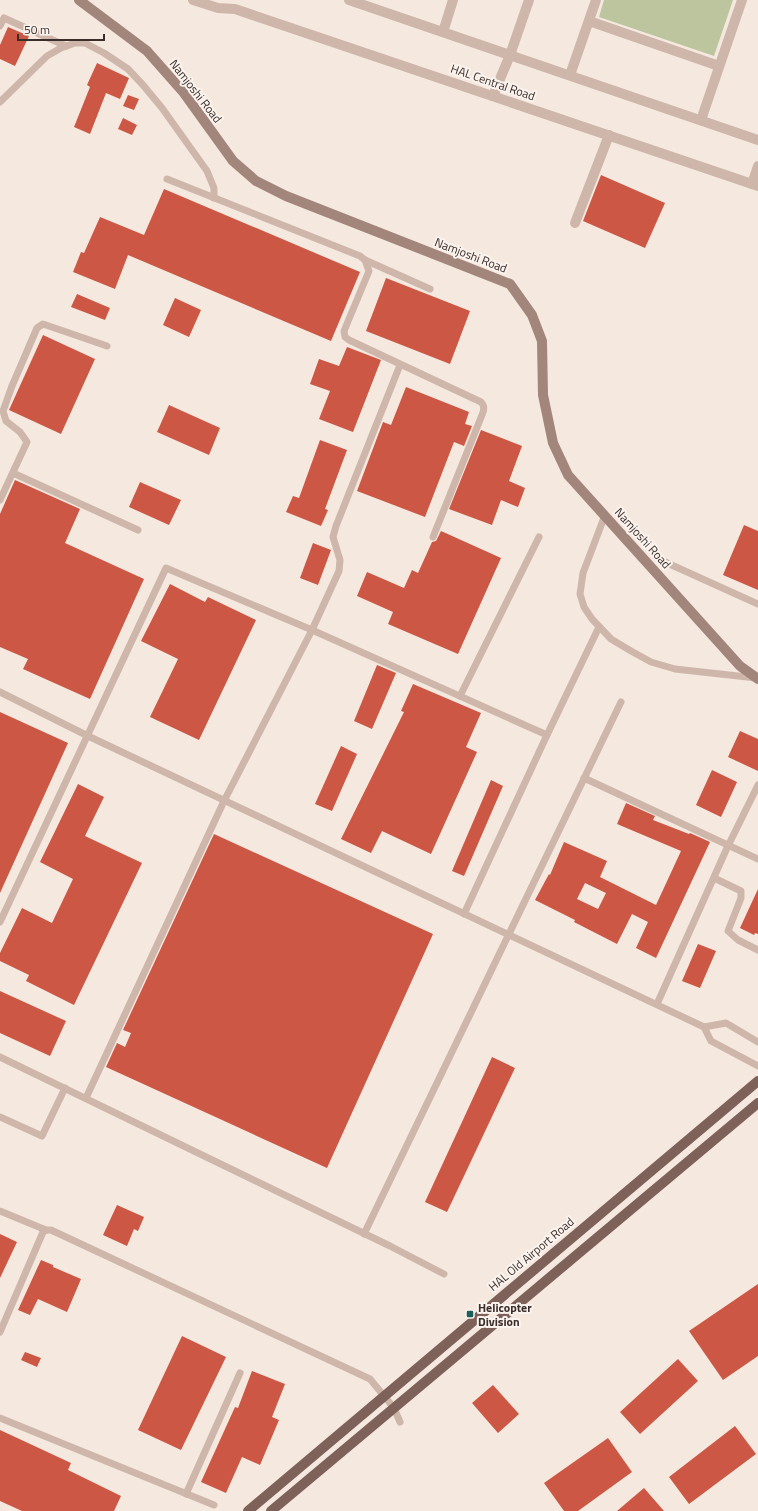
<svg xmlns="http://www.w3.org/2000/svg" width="758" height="1511" font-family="'Titillium Web',sans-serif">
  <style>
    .green { fill: #bcc59e }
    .building { fill: #cd5745; fill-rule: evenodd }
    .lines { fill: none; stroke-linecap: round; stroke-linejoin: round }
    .service { stroke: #ceb7aa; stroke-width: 7 }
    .minor { stroke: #ceb7aa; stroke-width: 10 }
    .secondary { stroke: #a2857b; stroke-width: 10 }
    .primary { stroke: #7e625a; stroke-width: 10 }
    .poi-dot { fill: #1c605d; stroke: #fbf3ed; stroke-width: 1.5 }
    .labels { text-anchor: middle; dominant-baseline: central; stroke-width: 4; stroke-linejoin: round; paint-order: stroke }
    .street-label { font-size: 12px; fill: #3b2d2a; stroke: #fbf3ed }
    .poi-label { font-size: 12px; font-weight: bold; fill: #3b2d2a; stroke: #fbf3ed; text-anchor: start }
  </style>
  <rect width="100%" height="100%" fill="#f5e8df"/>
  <!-- green -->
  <path class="green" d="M 604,0 L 733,0 L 714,56 L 599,17 Z"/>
  <!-- building -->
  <g class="building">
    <path d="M 8,27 L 29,36 L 15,66 L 0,59 L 0,45 Z"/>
    <path d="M 97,63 L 129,78 L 120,99 L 106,93 L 90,134 L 74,127 L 90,87 L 87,85 Z"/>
    <path d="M 128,95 L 139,99 L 134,110 L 123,106 Z"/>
    <path d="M 123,118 L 137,125 L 132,135 L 118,129 Z"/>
    <path d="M 601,175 L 665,203 L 645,248 L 583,221 Z"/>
    <path d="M 164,189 L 360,272 L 331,341 L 128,255 L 115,289 L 73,272 L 81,252 L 84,253 L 100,217 L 144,235 Z"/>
    <path d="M 386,278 L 470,311 L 450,364 L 366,331 Z"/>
    <path d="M 77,294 L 110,308 L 105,320 L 71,307 Z"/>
    <path d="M 175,298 L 201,310 L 189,337 L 163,325 Z"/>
    <path d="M 43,335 L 95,359 L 61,434 L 9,410 Z"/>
    <path d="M 347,347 L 381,360 L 353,432 L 319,419 L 330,391 L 310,384 L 319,359 L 339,366 Z"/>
    <path d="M 406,387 L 469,412 L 465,424 L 472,426 L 464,446 L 454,442 L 425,517 L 357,491 L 383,422 L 391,425 Z"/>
    <path d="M 169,405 L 220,428 L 209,455 L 157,432 Z"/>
    <path d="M 481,430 L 522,446 L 509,481 L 525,488 L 518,507 L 501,500 L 492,525 L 449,509 Z"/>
    <path d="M 320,440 L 347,450 L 325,509 L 328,510 L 321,526 L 286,512 L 293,496 L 299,498 Z"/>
    <path d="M 15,480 L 80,509 L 65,543 L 144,579 L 90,699 L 23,669 L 28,659 L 0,647 L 0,514 Z"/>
    <path d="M 140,482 L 181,500 L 169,525 L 129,507 Z"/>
    <path d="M 744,525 L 758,531 L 758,590 L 723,575 Z"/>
    <path d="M 441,531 L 501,558 L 458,654 L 388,624 L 393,612 L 357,596 L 367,572 L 404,588 L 412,570 L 418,573 L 432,542 L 436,541 Z"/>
    <path d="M 313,543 L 331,550 L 318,585 L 300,578 Z"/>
    <path d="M 170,584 L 205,602 L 208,597 L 256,620 L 199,740 L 150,717 L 178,659 L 141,641 Z"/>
    <path d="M 377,665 L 396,673 L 372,729 L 354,721 Z"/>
    <path d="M 413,684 L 481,713 L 466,747 L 477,752 L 431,854 L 382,831 L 371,853 L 341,839 L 404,712 L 401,711 Z"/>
    <path d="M 0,712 L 68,743 L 0,893 Z"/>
    <path d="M 740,731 L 758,739 L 758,771 L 728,757 Z"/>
    <path d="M 341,746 L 357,754 L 332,811 L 315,804 Z"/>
    <path d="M 712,770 L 737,782 L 721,817 L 696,805 Z"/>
    <path d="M 491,780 L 503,786 L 464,876 L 452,871 Z"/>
    <path d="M 78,784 L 104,797 L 85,836 L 142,863 L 74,1005 L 26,981 L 29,975 L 0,961 L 0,953 L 22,908 L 52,923 L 73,879 L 40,862 Z"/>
    <path d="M 626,803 L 655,816 L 653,820 L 689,834 L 690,833 L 710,842 L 656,958 L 636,948 L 648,922 L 632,914 L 617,944 L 574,922 L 575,920 L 535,900 L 549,874 L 550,875 L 564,842 L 607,861 L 600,877 L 656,905 L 681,851 L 617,824 ZM 585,883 L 606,893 L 598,909 L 577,899 Z"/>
    <path d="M 214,834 L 433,934 L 327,1168 L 106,1067 L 117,1043 L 125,1047 L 131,1033 L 123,1030 Z"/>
    <path d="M 758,889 L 758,934 L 755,933 L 754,935 L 740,928 Z"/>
    <path d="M 698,944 L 716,951 L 700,988 L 682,981 Z"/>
    <path d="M 0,991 L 66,1021 L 50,1056 L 0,1033 Z"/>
    <path d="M 492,1057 L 515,1068 L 447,1212 L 425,1202 Z"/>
    <path d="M 117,1205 L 144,1217 L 138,1231 L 134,1229 L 127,1246 L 103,1235 Z"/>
    <path d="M 0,1234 L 17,1242 L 0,1278 Z"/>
    <path d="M 41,1260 L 53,1265 L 53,1267 L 81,1279 L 67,1312 L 38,1299 L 30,1315 L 18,1310 Z"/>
    <path d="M 758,1284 L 758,1356 L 723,1380 L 689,1331 Z"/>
    <path d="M 182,1336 L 226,1357 L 181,1450 L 138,1430 Z"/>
    <path d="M 25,1352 L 41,1358 L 37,1367 L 21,1360 Z"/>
    <path d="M 678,1359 L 698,1381 L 640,1434 L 620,1412 Z"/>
    <path d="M 252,1371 L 285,1384 L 272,1417 L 279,1420 L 260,1465 L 242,1457 L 226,1493 L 201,1482 L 235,1407 L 238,1408 Z"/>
    <path d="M 493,1385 L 519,1414 L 498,1433 L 472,1403 Z"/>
    <path d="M 735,1426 L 756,1454 L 689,1504 L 669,1477 Z"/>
    <path d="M 0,1430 L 71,1463 L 68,1470 L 121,1496 L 114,1511 L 22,1511 L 0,1501 Z"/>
    <path d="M 608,1438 L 632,1472 L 578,1511 L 564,1511 L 544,1483 Z"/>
    <path d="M 644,1488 L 664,1511 L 617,1511 Z"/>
  </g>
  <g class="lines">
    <!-- service -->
    <g class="service">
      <path d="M 0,26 L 4,18 L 66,46"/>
      <path d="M 0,102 L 47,56 L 61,48 L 75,43 L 85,43 L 104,53 L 128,69 L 143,85 L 162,108 L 207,171 L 214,188 L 214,198"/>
      <path d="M 167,179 L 360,256 L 365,260 L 369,271 L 344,331 L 345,337 L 349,340 L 481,402 C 485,406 484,410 482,415 L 433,537"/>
      <path d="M 365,260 L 430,289"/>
      <path d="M 13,473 L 138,530"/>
      <path d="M 0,500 L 27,442 L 20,432 L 6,421 L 3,411 L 12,386 L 37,328 L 43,324 L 107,346"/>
      <path d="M 605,515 L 583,573 L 580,594 L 584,607 L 592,619 L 611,639 L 631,651 L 651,662 L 675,669 L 756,678"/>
      <path d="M 665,562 L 758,604"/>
      <path d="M 0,692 L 88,736 L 704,1027 L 726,1023 L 758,1042"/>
      <path d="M 460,696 L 539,537"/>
      <path d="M 547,735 L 599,627"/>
      <path d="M 584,778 L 758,859"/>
      <path d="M 714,878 L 741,891 L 741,898 L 728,931 L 738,940 L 758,950"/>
      <path d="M 0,922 L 166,568 L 312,630 L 547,735 L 464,914"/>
      <path d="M 657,1004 L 727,848 L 758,785"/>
      <path d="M 704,1027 L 711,1041 L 758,1066"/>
      <path d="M 0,1057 L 390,1246 L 444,1274"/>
      <path d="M 86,1098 L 224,801 L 312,630 L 339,571 L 340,560 L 333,537 L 336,526 L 400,365"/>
      <path d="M 0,1117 L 42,1136 L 65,1088"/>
      <path d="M 0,1211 L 46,1230"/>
      <path d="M 364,1234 L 621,702"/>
      <path d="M 0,1332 L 43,1232 L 46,1230 L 51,1230 L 370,1379 L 394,1408 L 400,1422"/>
      <path d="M 0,1418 L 214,1505"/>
      <path d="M 186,1494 L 240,1373"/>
    </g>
    <!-- minor -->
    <g class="minor">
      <path d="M 193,0 L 218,8 L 235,9 L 758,186"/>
      <path d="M 349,0 L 758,140"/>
      <path d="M 589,21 L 719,66"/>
      <path d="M 443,32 L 453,0"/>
      <path d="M 570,75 L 596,0"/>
      <path d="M 493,96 L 510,55 L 529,0"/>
      <path d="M 701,120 L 742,0"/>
      <path d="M 752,184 L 758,166"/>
      <path d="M 575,223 L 609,135"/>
    </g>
    <!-- secondary -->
    <path class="secondary" d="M 79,0 L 147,51 L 184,93 L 233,161 L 256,181 L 286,196 L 510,284 L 532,315 L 542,341 L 543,395 L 553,443 L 568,475 L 740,666 L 758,679"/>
    <!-- primary -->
    <g class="primary">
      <path d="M 248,1511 L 758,1081"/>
      <path d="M 271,1511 L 758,1103"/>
    </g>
  </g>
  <!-- markers -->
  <rect class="poi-dot" x="466" y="1310" width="8" height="8" rx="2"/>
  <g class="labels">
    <!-- street labels -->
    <g class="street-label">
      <text transform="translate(493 82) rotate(19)">HAL Central Road</text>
      <text transform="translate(196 91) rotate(52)">Namjoshi Road</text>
      <text transform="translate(471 255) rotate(21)">Namjoshi Road</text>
      <text transform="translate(643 538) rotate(48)">Namjoshi Road</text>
      <text transform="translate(531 1254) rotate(-40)">HAL Old Airport Road</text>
    </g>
    <!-- poi labels -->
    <g class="poi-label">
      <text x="478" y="1307">Helicopter<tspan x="478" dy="14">Division</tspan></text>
    </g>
  </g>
  <!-- scale -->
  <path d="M18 34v6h86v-6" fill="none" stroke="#3b2d2a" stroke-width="2"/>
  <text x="24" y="34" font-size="12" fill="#3b2d2a" stroke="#fbf3ed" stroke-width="3" paint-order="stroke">50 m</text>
</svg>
